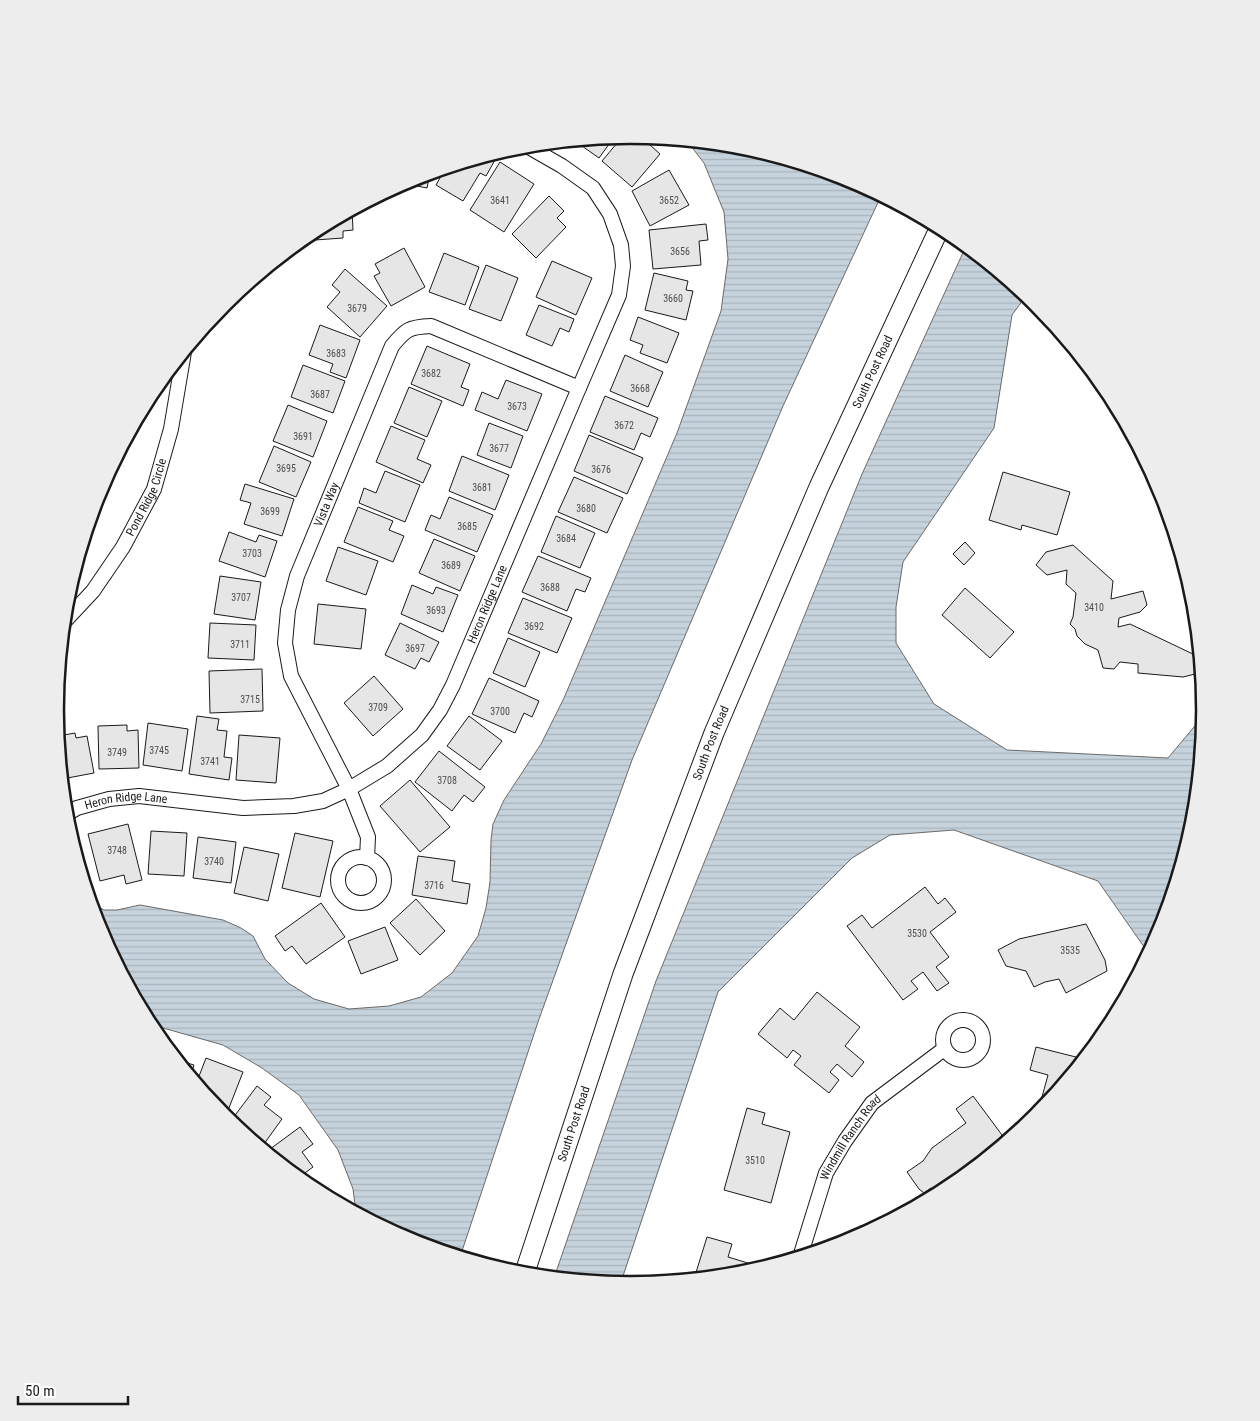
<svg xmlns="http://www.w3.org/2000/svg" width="1260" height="1421" font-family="'Roboto Condensed',sans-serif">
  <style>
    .water { fill: url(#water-rules); stroke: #6a6a6a }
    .building { fill: #e6e6e6; stroke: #1a1a1a }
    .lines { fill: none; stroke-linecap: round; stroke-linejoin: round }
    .street-casing { stroke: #1a1a1a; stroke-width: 16 }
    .secondary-casing { stroke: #1a1a1a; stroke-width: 21 }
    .street { stroke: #fff; stroke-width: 14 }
    .secondary { stroke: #fff; stroke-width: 19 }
    .labels { text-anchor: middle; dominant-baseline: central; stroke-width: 4; stroke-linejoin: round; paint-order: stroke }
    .number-label { font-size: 10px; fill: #4d4d4d }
    .street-label { font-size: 12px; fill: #1a1a1a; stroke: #fff }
    .rim { fill: none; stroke: #1a1a1a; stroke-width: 2.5 }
  </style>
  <defs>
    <pattern id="water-rules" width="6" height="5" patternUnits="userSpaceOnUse" patternTransform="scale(1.25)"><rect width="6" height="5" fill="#c6d2dc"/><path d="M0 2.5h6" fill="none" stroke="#aab4bc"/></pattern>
  </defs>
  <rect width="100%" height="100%" fill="#fff"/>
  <!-- water -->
  <g class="water">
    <path d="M 687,141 L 742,147 L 850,179 L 881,196 L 783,406 L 632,760 L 538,1022 L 460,1257 L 410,1242 L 356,1213 L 353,1189 L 338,1150 L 299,1095 L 262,1068 L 223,1045 L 149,1024 L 99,930 L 90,902 L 104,910 L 117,910 L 140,905 L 223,920 L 241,928 L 253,936 L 265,959 L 288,983 L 314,999 L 349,1009 L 389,1006 L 421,997 L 452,973 L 478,936 L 486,908 L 490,882 L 491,840 L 493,824 L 504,800 L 541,744 L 564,698 L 677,433 L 721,311 L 728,259 L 724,212 L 704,163 Z"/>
    <path d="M 966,246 L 1026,296 L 1012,315 L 994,428 L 903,562 L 896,607 L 896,643 L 934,704 L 1007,750 L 1168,758 L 1199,721 L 1204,706 L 1194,823 L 1161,931 L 1149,954 L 1098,881 L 954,830 L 890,835 L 852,858 L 718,992 L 620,1285 L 554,1278 L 656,981 L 862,474 Z"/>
  </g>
  <!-- building -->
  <g class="building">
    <path d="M 623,136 L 640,136 L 660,154 L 632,187 L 602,161 Z"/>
    <path d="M 608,138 L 612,140 L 599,158 L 575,141 Z"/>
    <path d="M 488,156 L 495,160 L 486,176 L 480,173 L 463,201 L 436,185 L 445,169 Z"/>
    <path d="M 500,162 L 534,184 L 504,232 L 470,210 Z"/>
    <path d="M 669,170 L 689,205 L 650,226 L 632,191 Z"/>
    <path d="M 430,173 L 427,188 L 402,183 L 410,179 Z"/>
    <path d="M 549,196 L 564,211 L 557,218 L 566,227 L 536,258 L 512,234 Z"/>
    <path d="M 352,210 L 353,230 L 343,231 L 343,238 L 315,240 L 314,230 Z"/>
    <path d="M 706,224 L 708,240 L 699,241 L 701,265 L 653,269 L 649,230 Z"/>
    <path d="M 301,240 L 298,250 L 292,248 Z"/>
    <path d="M 404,248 L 425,287 L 391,306 L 374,276 L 380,273 L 375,264 Z"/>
    <path d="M 444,253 L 479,267 L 465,305 L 429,292 Z"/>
    <path d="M 552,261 L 592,278 L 576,315 L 536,297 Z"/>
    <path d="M 486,265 L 518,278 L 501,321 L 469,309 Z"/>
    <path d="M 345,269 L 387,306 L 360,337 L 327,307 L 340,292 L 332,285 Z"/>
    <path d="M 654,273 L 688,281 L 686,290 L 693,291 L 686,320 L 645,310 Z"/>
    <path d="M 539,305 L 574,319 L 569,332 L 560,328 L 552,346 L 526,335 Z"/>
    <path d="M 638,317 L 679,333 L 667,363 L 640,353 L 643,345 L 630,340 Z"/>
    <path d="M 320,325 L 360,340 L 346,378 L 330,372 L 333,364 L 309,355 Z"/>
    <path d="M 427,346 L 470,364 L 461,387 L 469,390 L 463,406 L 411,384 Z"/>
    <path d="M 625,355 L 663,372 L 648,407 L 610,391 Z"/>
    <path d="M 1086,364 L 1094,373 L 1084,371 Z"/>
    <path d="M 303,365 L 345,381 L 333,413 L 291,397 Z"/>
    <path d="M 506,380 L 542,394 L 527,431 L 475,410 L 482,392 L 498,399 Z"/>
    <path d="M 409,387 L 442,401 L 427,437 L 394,423 Z"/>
    <path d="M 605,396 L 658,418 L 650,437 L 641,433 L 634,450 L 590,432 Z"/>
    <path d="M 288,405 L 327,421 L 313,457 L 273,441 Z"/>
    <path d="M 489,423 L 523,436 L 511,468 L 477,455 Z"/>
    <path d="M 391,426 L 425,440 L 417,459 L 431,465 L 423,483 L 376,462 Z"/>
    <path d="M 589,435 L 643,458 L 627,494 L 574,471 Z"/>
    <path d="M 274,446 L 311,462 L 296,497 L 259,482 Z"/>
    <path d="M 462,456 L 509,475 L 495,510 L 449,491 Z"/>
    <path d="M 385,471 L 420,485 L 405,522 L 359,503 L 364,488 L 376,493 Z"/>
    <path d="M 1003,472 L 1070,492 L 1057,535 L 1022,525 L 1021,530 L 989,520 Z"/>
    <path d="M 574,477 L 623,498 L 607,533 L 558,512 Z"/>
    <path d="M 245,484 L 294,499 L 282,536 L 244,524 L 251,503 L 240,500 Z"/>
    <path d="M 449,497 L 493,515 L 477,552 L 425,530 L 431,515 L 440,519 Z"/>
    <path d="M 358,507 L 393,521 L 389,530 L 404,536 L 393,562 L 344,542 Z"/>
    <path d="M 556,516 L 595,533 L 580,568 L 541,552 Z"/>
    <path d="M 229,532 L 256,542 L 259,535 L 277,541 L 265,577 L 219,561 Z"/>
    <path d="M 434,539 L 475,556 L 460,591 L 419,573 Z"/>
    <path d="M 965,542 L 975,553 L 964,565 L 953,554 Z"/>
    <path d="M 1073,545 L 1113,581 L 1111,599 L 1143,591 L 1147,605 L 1140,612 L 1119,618 L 1118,627 L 1130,624 L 1197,656 L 1195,674 L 1183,677 L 1138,673 L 1138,664 L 1120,662 L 1114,669 L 1103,668 L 1098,650 L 1085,644 L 1077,636 L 1075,629 L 1070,624 L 1073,617 L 1076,593 L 1066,584 L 1067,570 L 1047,575 L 1036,565 L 1046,552 Z"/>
    <path d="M 338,547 L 378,561 L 366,595 L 326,581 Z"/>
    <path d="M 538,556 L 591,578 L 585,592 L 576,589 L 567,611 L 522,592 Z"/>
    <path d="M 220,576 L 261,582 L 255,620 L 214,614 Z"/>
    <path d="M 412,585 L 433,594 L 436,587 L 458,595 L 443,632 L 401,614 Z"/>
    <path d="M 965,588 L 1014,632 L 990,658 L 942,615 Z"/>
    <path d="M 523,598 L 572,618 L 557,653 L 508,633 Z"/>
    <path d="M 318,604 L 366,609 L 361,649 L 314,644 Z"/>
    <path d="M 210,623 L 256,625 L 254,660 L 208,658 Z"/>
    <path d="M 400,623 L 439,642 L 429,662 L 421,658 L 415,669 L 385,655 Z"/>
    <path d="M 508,638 L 540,652 L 525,687 L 493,673 Z"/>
    <path d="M 262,669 L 263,711 L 210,713 L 209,671 Z"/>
    <path d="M 374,676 L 403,709 L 373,736 L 344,703 Z"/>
    <path d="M 489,678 L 539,701 L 532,717 L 524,713 L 515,733 L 472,714 Z"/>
    <path d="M 197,716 L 219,719 L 217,730 L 227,731 L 224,757 L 232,758 L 229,780 L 189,774 Z"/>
    <path d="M 469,716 L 502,741 L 480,770 L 447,746 Z"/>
    <path d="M 148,723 L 188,729 L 182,771 L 143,765 Z"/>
    <path d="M 127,725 L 127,731 L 138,730 L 139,768 L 99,769 L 98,726 Z"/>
    <path d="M 75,733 L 76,738 L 87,736 L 94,773 L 62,779 L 58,736 Z"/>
    <path d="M 239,735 L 280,738 L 276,783 L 236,780 Z"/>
    <path d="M 439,751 L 485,787 L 473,802 L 464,795 L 452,811 L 415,782 Z"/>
    <path d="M 410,780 L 450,827 L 420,852 L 380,806 Z"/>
    <path d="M 128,824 L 142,880 L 126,884 L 124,875 L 100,881 L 88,834 Z"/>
    <path d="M 151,831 L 187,833 L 184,876 L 148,874 Z"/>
    <path d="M 295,833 L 333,841 L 320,897 L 282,888 Z"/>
    <path d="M 198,837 L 236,842 L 231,883 L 193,878 Z"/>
    <path d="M 244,847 L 279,854 L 268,901 L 234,893 Z"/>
    <path d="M 418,856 L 455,861 L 452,881 L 470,884 L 467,904 L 412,895 Z"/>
    <path d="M 925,887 L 938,904 L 945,898 L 956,912 L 930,932 L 949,957 L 936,967 L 949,983 L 937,991 L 923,972 L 911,981 L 918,989 L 903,1000 L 847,926 L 862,915 L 872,928 Z"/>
    <path d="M 416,899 L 445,931 L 420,955 L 390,923 Z"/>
    <path d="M 321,903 L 345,937 L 306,964 L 292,946 L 285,951 L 275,936 Z"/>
    <path d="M 1086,924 L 1105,960 L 1107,971 L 1066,993 L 1059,979 L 1045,982 L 1034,987 L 1026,971 L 1006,966 L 998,950 L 1019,939 Z"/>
    <path d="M 385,927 L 398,960 L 361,974 L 348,941 Z"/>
    <path d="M 817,992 L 860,1027 L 845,1046 L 864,1062 L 852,1077 L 837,1064 L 830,1072 L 839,1080 L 829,1093 L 794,1065 L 801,1056 L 793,1050 L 787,1058 L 758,1034 L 780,1008 L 794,1020 Z"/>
    <path d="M 1036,1047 L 1084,1059 L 1043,1109 L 1039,1108 L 1048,1075 L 1030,1070 Z"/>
    <path d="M 206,1058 L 243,1072 L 225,1118 L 196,1084 Z"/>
    <path d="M 177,1060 L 194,1065 L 190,1077 Z"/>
    <path d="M 257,1086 L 271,1097 L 264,1105 L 282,1119 L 261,1148 L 230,1122 Z"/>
    <path d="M 973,1096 L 1002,1135 L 997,1142 L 1000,1147 L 949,1189 L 939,1194 L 931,1188 L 924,1193 L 919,1189 L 907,1172 L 923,1161 L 932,1148 L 966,1123 L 956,1109 Z"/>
    <path d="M 747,1108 L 765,1113 L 762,1124 L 790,1132 L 771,1203 L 724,1190 Z"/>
    <path d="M 300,1127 L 313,1144 L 302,1152 L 313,1167 L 298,1178 L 266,1152 Z"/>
    <path d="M 860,1226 L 873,1229 L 858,1238 Z"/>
    <path d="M 707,1237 L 732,1244 L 728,1257 L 758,1266 L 757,1270 L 742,1275 L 694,1279 Z"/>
  </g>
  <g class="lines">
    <!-- street casing -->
    <g class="street-casing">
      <g id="street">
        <path id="s1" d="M 64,622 L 93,591 L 123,547 L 154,489 L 171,429 L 184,352"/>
        <path id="s2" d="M 65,815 L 77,808 L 109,799 L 139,796 L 243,808 L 294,806 L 323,801 L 349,789 L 387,766 L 422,735 L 440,710 L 453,685 L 579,388 L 619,295 L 623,266 L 621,245 L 610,214 L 593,188 L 562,166 L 527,146"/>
        <circle cx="361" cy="880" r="23"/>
        <path id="s3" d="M 367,858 L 368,837 L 349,789 L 291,676 L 285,643 L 288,610 L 297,576 L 392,346 C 406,329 409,327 431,326 L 579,388"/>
        <circle cx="963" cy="1040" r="20"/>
        <path id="s4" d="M 800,1257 L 826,1173 L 845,1141 L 872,1103 L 944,1049"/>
      </g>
    </g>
    <!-- secondary casing -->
    <g class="secondary-casing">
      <g id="secondary">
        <path id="s5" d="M 524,1275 L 623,974 L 714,733 L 819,487 L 940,227"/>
      </g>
    </g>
    <!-- street -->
    <use href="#street" class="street"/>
    <!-- secondary -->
    <use href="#secondary" class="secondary"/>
  </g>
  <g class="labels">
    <!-- number labels -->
    <g class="number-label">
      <text x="500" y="200">3641</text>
      <text x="669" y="200">3652</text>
      <text x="680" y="251">3656</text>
      <text x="673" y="298">3660</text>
      <text x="357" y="308">3679</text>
      <text x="336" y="353">3683</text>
      <text x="431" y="373">3682</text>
      <text x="640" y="388">3668</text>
      <text x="320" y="394">3687</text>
      <text x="517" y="406">3673</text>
      <text x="624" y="425">3672</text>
      <text x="303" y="436">3691</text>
      <text x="499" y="448">3677</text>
      <text x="286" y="468">3695</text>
      <text x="601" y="469">3676</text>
      <text x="482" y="487">3681</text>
      <text x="586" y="508">3680</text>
      <text x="270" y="511">3699</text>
      <text x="467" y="526">3685</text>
      <text x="566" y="538">3684</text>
      <text x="252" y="553">3703</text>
      <text x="451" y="565">3689</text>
      <text x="550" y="587">3688</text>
      <text x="241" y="597">3707</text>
      <text x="1094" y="607">3410</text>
      <text x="436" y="610">3693</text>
      <text x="534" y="626">3692</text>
      <text x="240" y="644">3711</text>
      <text x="415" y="648">3697</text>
      <text x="250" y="699">3715</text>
      <text x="378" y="707">3709</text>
      <text x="500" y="711">3700</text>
      <text x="159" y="750">3745</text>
      <text x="117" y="752">3749</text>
      <text x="210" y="761">3741</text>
      <text x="447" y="780">3708</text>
      <text x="117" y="850">3748</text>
      <text x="214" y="861">3740</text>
      <text x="434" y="885">3716</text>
      <text x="917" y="933">3530</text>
      <text x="1070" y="950">3535</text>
      <text x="755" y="1160">3510</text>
    </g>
    <!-- street labels -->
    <g class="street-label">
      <text stroke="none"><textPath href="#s5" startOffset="969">South Post Road</textPath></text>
      <text stroke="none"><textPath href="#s1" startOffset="151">Pond Ridge Circle</textPath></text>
      <text stroke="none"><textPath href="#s3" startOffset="379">Vista Way</textPath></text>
      <text stroke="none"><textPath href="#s2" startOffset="529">Heron Ridge Lane</textPath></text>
      <text stroke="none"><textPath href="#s5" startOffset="564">South Post Road</textPath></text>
      <text stroke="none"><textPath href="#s2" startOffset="64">Heron Ridge Lane</textPath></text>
      <text stroke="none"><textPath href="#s5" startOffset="159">South Post Road</textPath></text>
      <text stroke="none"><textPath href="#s4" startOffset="131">Windmill Ranch Road</textPath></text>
    </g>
  </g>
  <!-- crop -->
  <path d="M0 0H1260V1421H0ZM64 710a566 566 0 1 1 1132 0a566 566 0 1 1-1132 0Z" fill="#ededed" fill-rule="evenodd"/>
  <path class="rim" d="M64 710a566 566 0 1 1 1132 0a566 566 0 1 1-1132 0Z"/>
  <!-- scale -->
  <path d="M18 1396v8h110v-8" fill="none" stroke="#1a1a1a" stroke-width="2.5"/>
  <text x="25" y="1396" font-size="15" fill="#1a1a1a" stroke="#ffffff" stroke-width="4" paint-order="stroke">50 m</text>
</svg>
